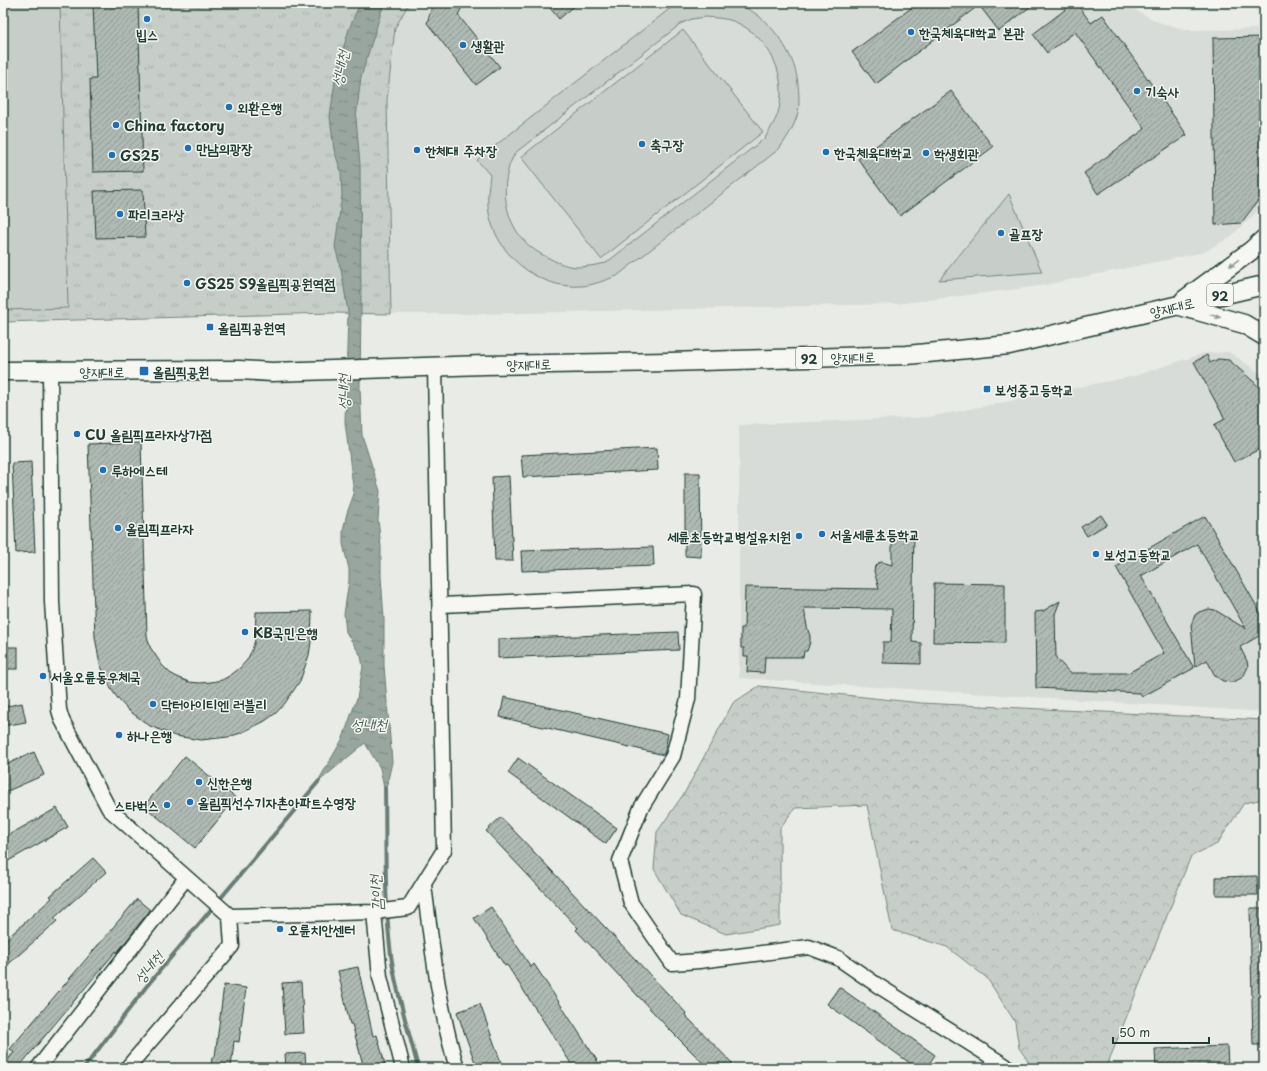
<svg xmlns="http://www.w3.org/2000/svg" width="1267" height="1071" font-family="'Playpen Sans','Poor Story',sans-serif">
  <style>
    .built { fill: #d8dcd8 }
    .grass { fill: url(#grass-tufts); stroke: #73867e }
    .forest { fill: url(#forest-crowns); stroke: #73867e }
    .garden { fill: #c7cec9; stroke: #73867e; fill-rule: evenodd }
    .water { fill: url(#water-ripples); stroke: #687c75 }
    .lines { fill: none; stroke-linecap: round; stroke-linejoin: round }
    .stream { stroke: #687c75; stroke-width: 4 }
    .building { fill: url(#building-hatch); stroke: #1f3d34 }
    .minor-casing { stroke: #1f3d34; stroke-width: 17 }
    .major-casing { stroke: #1f3d34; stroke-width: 21 }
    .minor { stroke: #f6f6f2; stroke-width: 14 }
    .major { stroke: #f6f6f2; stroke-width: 18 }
    .oneway { fill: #8a9a93 }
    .poi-dot { fill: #1f6fb2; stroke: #f6f6f2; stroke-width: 1.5 }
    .labels { text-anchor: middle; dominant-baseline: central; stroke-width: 3; stroke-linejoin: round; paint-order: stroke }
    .shield { fill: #f6f6f2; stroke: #60746d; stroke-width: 1 }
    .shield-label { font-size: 13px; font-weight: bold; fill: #1f3d34 }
    .poi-label { font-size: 14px; font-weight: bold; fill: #1f3d34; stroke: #f6f6f2; text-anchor: start }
    .street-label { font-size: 14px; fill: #1f3d34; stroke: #f6f6f2 }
    .water-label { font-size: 15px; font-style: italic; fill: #445c54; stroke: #f6f6f2 }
  </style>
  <defs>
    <pattern id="grass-tufts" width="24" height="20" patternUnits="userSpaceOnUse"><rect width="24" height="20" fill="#c7cec9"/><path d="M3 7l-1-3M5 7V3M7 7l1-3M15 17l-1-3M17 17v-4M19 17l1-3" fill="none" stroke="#aab2ad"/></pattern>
    <pattern id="forest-crowns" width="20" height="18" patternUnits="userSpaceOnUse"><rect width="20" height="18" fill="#c7cec9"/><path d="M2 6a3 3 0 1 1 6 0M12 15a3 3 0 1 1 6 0" fill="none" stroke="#aab2ad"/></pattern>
    <pattern id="water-ripples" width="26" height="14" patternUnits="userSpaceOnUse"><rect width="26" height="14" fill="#99a6a0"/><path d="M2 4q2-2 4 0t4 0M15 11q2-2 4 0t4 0" fill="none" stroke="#7c8883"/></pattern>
    <pattern id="building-hatch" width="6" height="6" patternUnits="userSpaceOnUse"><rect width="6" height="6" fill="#b0bab5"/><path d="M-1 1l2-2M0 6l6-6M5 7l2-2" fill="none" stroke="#8f9894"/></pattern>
  </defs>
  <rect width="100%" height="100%" fill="#e9ebe7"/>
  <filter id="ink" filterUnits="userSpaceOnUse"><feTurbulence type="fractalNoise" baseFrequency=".025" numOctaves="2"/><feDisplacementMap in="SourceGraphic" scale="8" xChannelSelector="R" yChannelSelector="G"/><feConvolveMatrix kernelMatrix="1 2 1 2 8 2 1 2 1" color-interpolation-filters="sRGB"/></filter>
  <g filter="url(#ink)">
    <!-- built -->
    <g class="built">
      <path d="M 409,3 L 1126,3 L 1139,12 L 1158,22 L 1189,30 L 1264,29 L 1264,204 L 1252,217 L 1230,237 L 1205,252 L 1040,286 L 896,304 L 484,314 L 391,314 L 387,100 L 395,28 Z"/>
      <path d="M 1164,3 L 1264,3 L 1264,8 L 1190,10 Z"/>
      <path d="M 1229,352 L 1264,376 L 1264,712 L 739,678 L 739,425 L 929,417 L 1134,376 L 1204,353 Z"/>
    </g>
    <!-- grass -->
    <path class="grass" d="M 3,3 L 409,3 L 395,28 L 387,100 L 391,314 L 332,313 L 3,322 Z"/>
    <!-- forest -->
    <path class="forest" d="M 759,686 L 921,703 L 1264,720 L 1264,799 L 1244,803 L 1217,844 L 1191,856 L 1106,1068 L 1033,1068 L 1019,1048 L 1015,1022 L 987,978 L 947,947 L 892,930 L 867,805 L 795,808 L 780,828 L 780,925 L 726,934 L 681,915 L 654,869 L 657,832 L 685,792 L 733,703 Z"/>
    <!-- garden -->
    <g class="garden">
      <path d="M 3,3 L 60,3 L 68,308 L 3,310 Z"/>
      <path d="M 677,3 C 696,3 724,0 741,6 C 765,14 788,45 795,69 C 798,78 799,92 799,102 C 799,120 789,135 779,149 L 617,276 C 605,280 594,285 582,286 C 536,290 492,251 488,206 C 487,195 489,185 490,175 L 477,160 ZM 706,17 C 715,18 725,18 733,21 C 770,36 790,78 777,116 C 774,123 769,131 765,138 L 606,263 C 596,265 586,267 576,267 C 565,266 556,262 547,257 C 513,242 499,205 508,170 C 509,165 512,159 515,153 L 682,23 L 692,19 Z"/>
      <path d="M 683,30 L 763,132 L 601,259 L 521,157 Z"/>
      <path d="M 1009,194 L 1042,272 L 939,280 Z"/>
    </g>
    <!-- water -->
    <path class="water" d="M 360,3 L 384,3 L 361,77 L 356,118 L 360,165 L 361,305 L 360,387 L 362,435 L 380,491 L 378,520 L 381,547 L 381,576 L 384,619 L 384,666 L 392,762 L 385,793 L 380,768 L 365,743 L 317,783 L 343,738 L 357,698 L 363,667 L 361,656 L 346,632 L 344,614 L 349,581 L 349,569 L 343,544 L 343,530 L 347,513 L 354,494 L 345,422 L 348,312 L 341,269 L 335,247 L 342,195 L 341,171 L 334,150 L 330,117 L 336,73 L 349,29 Z"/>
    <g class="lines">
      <!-- stream -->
      <g class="stream">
        <path d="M 385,788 C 386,844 384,900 391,955 C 396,993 409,1031 418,1068"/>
        <path d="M 84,1068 L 146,987 L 319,781"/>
      </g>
    </g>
    <!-- building -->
    <g class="building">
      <path d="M 93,3 L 138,3 L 143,171 L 93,172 L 90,79 L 96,79 Z"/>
      <path d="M 433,3 L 464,3 L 458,15 L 500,67 L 476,85 L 427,23 Z"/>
      <path d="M 546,3 L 578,3 L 559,19 Z"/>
      <path d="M 918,3 L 1035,3 L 999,31 L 979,5 L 876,84 L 852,52 Z"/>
      <path d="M 1074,3 L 1076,3 L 1091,23 L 1103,15 L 1187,135 L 1098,194 L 1084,173 L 1145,129 L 1075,32 L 1047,53 L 1033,34 Z"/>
      <path d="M 1264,37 L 1264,193 L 1241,223 L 1215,225 L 1213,38 Z"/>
      <path d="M 951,91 L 993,147 L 900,216 L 858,159 Z"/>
      <path d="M 143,190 L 145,237 L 96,238 L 94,191 Z"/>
      <path d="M 1207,355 L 1210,363 L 1218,359 L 1229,360 L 1254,382 L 1263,392 L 1260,394 L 1264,401 L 1264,447 L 1234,462 L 1214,425 L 1225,419 L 1194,362 Z"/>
      <path d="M 141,442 L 147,636 L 150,647 L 162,665 L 170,673 L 179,678 L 189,682 L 200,683 L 211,682 L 222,680 L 231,675 L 240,668 L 247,660 L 252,650 L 255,640 L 256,612 L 312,611 L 311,642 L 309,655 L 300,681 L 285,703 L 276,713 L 265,721 L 241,733 L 228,737 L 201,740 L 175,736 L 150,726 L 128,710 L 119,700 L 111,689 L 100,664 L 95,637 L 88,444 Z"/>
      <path d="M 657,448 L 658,470 L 523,477 L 521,455 Z"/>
      <path d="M 31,462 L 35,552 L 16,553 L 12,463 Z"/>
      <path d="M 685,473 L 700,473 L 701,557 L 685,556 Z"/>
      <path d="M 509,476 L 513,561 L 495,561 L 492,477 Z"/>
      <path d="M 1101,515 L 1107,524 L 1087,536 L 1081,527 Z"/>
      <path d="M 1205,516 L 1264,619 L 1264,633 L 1240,647 L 1247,661 L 1248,667 L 1243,677 L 1234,682 L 1223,681 L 1218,678 L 1214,674 L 1207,660 L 1195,667 L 1191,625 L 1195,615 L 1199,612 L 1209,609 L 1215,610 L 1246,629 L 1197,544 L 1141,576 L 1194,668 L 1142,697 L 1139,693 L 1036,688 L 1035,612 L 1043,611 L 1060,601 L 1055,614 L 1056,658 L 1070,673 L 1128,673 L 1164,653 L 1116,567 Z"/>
      <path d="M 892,532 L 914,532 L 912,642 L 921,643 L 921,664 L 883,663 L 883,642 L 891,642 L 892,609 L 804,608 L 807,627 L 810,636 L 810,642 L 807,651 L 804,651 L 803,657 L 765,657 L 764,673 L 747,672 L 748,656 L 744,656 L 744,648 L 741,648 L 741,628 L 744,628 L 745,587 L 879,589 L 874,571 L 875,566 L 878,563 L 882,562 L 892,565 Z"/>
      <path d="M 653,547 L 654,566 L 522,571 L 521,551 Z"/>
      <path d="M 934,583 L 1005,584 L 1005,643 L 933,642 Z"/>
      <path d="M 678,632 L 679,650 L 498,658 L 498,639 Z"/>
      <rect x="3" y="647" width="15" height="22"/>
      <path d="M 504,697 L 668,734 L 664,755 L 500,717 Z"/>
      <path d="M 22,703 L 26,722 L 3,726 L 3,707 Z"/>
      <path d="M 34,752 L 44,775 L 3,793 L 3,766 Z"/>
      <path d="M 185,756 L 236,798 L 195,848 L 144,806 Z"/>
      <path d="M 518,758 L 617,828 L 606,844 L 508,773 Z"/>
      <path d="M 57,808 L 68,827 L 3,864 L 3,838 Z"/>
      <path d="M 501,817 L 686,1013 L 685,1015 L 737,1068 L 708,1068 L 669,1029 L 576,930 L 578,928 L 486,831 Z"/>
      <path d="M 93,858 L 106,872 L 54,918 L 57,921 L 3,969 L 3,942 L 52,898 L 50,896 Z"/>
      <path d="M 1257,876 L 1258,895 L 1216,895 L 1216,877 Z"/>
      <path d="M 137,899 L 150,910 L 117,953 L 116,951 L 18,1068 L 3,1068 L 3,1066 L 14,1052 L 10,1049 Z"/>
      <path d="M 491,907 L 531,967 L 534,964 L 602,1068 L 574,1068 L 507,965 L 505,966 L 474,918 Z"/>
      <path d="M 1250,908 L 1264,908 L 1264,1045 L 1253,1045 Z"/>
      <path d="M 358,967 L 373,1036 L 377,1035 L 386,1068 L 364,1068 L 352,1024 L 350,1024 L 338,971 Z"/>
      <path d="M 301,982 L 304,1033 L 285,1034 L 282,983 Z"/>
      <path d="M 224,985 L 246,988 L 239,1042 L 234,1041 L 231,1068 L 211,1068 L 212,1057 L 215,1057 Z"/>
      <path d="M 839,987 L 935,1055 L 926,1068 L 917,1068 L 827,1004 Z"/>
      <path d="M 480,1004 L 503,1068 L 477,1068 L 457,1012 Z"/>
      <path d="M 1227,1046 L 1228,1066 L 1156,1068 L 1155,1049 Z"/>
      <path d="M 305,1053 L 306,1068 L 286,1068 L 285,1054 Z"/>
    </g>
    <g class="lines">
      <!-- minor casing -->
      <g class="minor-casing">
        <g id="minor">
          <path d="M 50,371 L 52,602 L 59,710 L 62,720 L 109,809 L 230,916 L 374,912 L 408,908 L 444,850 L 435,367"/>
          <path d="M 441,605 L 694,594 L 688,699 L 673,756 L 641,808 L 620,861 L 631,903 L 672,963 L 699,961 L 809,947 L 838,958 L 877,985 L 1009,1068"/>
          <path d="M 424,885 C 432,947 439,1009 457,1068"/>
          <path d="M 374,912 L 380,977 L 403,1068"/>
          <path d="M 38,1068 L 186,878"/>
          <path d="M 127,1068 L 232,946 L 230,916"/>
        </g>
      </g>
      <!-- major casing -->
      <g class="major-casing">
        <g id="major">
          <path d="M 1184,300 L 1252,250 L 1264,239"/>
          <path d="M 1180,306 L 1244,324 L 1264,336"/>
          <path d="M 3,371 L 239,370 L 272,372 L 484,365 L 669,362 L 907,355 L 1009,345 L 1264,285"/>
        </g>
      </g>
      <!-- minor -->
      <use href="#minor" class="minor"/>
      <!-- major -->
      <use href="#major" class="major"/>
    </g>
    <!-- one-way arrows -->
    <defs><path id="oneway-solid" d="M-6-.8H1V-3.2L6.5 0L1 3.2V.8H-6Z"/></defs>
    <g class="oneway">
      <use href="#oneway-solid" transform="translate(1234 263) rotate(144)"/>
      <use href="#oneway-solid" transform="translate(1215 316) rotate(15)"/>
    </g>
  </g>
  <!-- markers -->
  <g class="poi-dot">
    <circle cx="147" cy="19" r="4"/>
    <circle cx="911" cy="32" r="4"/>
    <circle cx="463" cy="45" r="4"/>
    <circle cx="1137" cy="91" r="4"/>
    <circle cx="229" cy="107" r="4"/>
    <circle cx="116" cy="125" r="4"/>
    <circle cx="642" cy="144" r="4"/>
    <circle cx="188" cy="148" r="4"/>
    <circle cx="417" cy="150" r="4"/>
    <circle cx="826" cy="152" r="4"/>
    <circle cx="926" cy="153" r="4"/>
    <circle cx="112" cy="155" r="4"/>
    <circle cx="120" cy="214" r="4"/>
    <circle cx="1001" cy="233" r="4"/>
    <circle cx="187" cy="283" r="4"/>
    <rect x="206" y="323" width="8" height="8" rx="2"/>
    <rect x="139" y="366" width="10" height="10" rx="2"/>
    <rect x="983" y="385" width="8" height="8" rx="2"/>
    <circle cx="77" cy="434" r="4"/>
    <circle cx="103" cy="470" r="4"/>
    <circle cx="118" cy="528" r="4"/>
    <circle cx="822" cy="534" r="4"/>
    <circle cx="799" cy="536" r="4"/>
    <circle cx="1096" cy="554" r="4"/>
    <circle cx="245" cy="632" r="4"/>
    <circle cx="43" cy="676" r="4"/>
    <circle cx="153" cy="704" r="4"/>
    <circle cx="119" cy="735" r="4"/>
    <circle cx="199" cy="782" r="4"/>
    <circle cx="190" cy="802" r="4"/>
    <circle cx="167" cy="805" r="4"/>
    <circle cx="280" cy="929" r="4"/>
  </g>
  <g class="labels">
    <!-- shield labels -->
    <g class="shield">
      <rect x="1207" y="284" width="26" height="22" rx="3"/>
      <rect x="796" y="347" width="26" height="22" rx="3"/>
    </g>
    <g class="shield-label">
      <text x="1220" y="295">92</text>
      <text x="809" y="358">92</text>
    </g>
    <!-- poi labels -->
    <g class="poi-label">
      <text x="919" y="32">한국체육대학교 본관</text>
      <text x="147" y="34" text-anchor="middle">빕스</text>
      <text x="471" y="45">생활관</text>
      <text x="1145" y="91">기숙사</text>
      <text x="237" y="107">외환은행</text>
      <text x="124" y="125">China factory</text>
      <text x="650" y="144">축구장</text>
      <text x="196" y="148">만남의광장</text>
      <text x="425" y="150">한체대 주차장</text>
      <text x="834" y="152">한국체육대학교</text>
      <text x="934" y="153">학생회관</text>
      <text x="120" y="155">GS25</text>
      <text x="128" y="214">파리크라상</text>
      <text x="1009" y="233">골프장</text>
      <text x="195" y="283">GS25 S9올림픽공원역점</text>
      <text x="218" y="327">올림픽공원역</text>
      <text x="153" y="371">올림픽공원</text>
      <text x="995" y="389">보성중고등학교</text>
      <text x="85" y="434">CU 올림픽프라자상가점</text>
      <text x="111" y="470">루하에스테</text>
      <text x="126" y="528">올림픽프라자</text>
      <text x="830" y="534">서울세륜초등학교</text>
      <text x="791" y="536" text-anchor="end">세륜초등학교병설유치원</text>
      <text x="1104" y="554">보성고등학교</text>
      <text x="253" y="632">KB국민은행</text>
      <text x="51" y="676">서울오륜동우체국</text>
      <text x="161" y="704">닥터아이티엔 러블리</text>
      <text x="127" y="735">하나은행</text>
      <text x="207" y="782">신한은행</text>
      <text x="198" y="802">올림픽선수기자촌아파트수영장</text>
      <text x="159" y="805" text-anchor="end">스타벅스</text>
      <text x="288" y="929">오륜치안센터</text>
    </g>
    <!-- street labels -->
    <g class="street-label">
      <text transform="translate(1172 307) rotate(-13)">양재대로</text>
      <text transform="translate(853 357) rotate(-1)">양재대로</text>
      <text transform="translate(529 364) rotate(-1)">양재대로</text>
      <text x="102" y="371">양재대로</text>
    </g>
    <!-- water labels -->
    <g class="water-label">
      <text transform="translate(339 68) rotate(-79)">성내천</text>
      <text transform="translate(342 392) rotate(-90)">성내천</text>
      <text x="369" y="723">성내천</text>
      <text transform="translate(375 893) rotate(-94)">감이천</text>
      <text transform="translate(148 967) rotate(-50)">성내천</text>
    </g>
  </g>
  <!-- margin -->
  <rect width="1267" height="1071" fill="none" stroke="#f6f6f2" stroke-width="16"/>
  <rect x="8" y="8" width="1251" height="1055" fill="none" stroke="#1f3d34" stroke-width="1.5" filter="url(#ink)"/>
  <!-- scale -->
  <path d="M1113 1037v6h96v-6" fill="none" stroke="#1f3d34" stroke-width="2"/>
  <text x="1119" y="1037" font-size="12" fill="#1f3d34" stroke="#f6f6f2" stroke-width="3" paint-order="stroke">50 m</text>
</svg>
